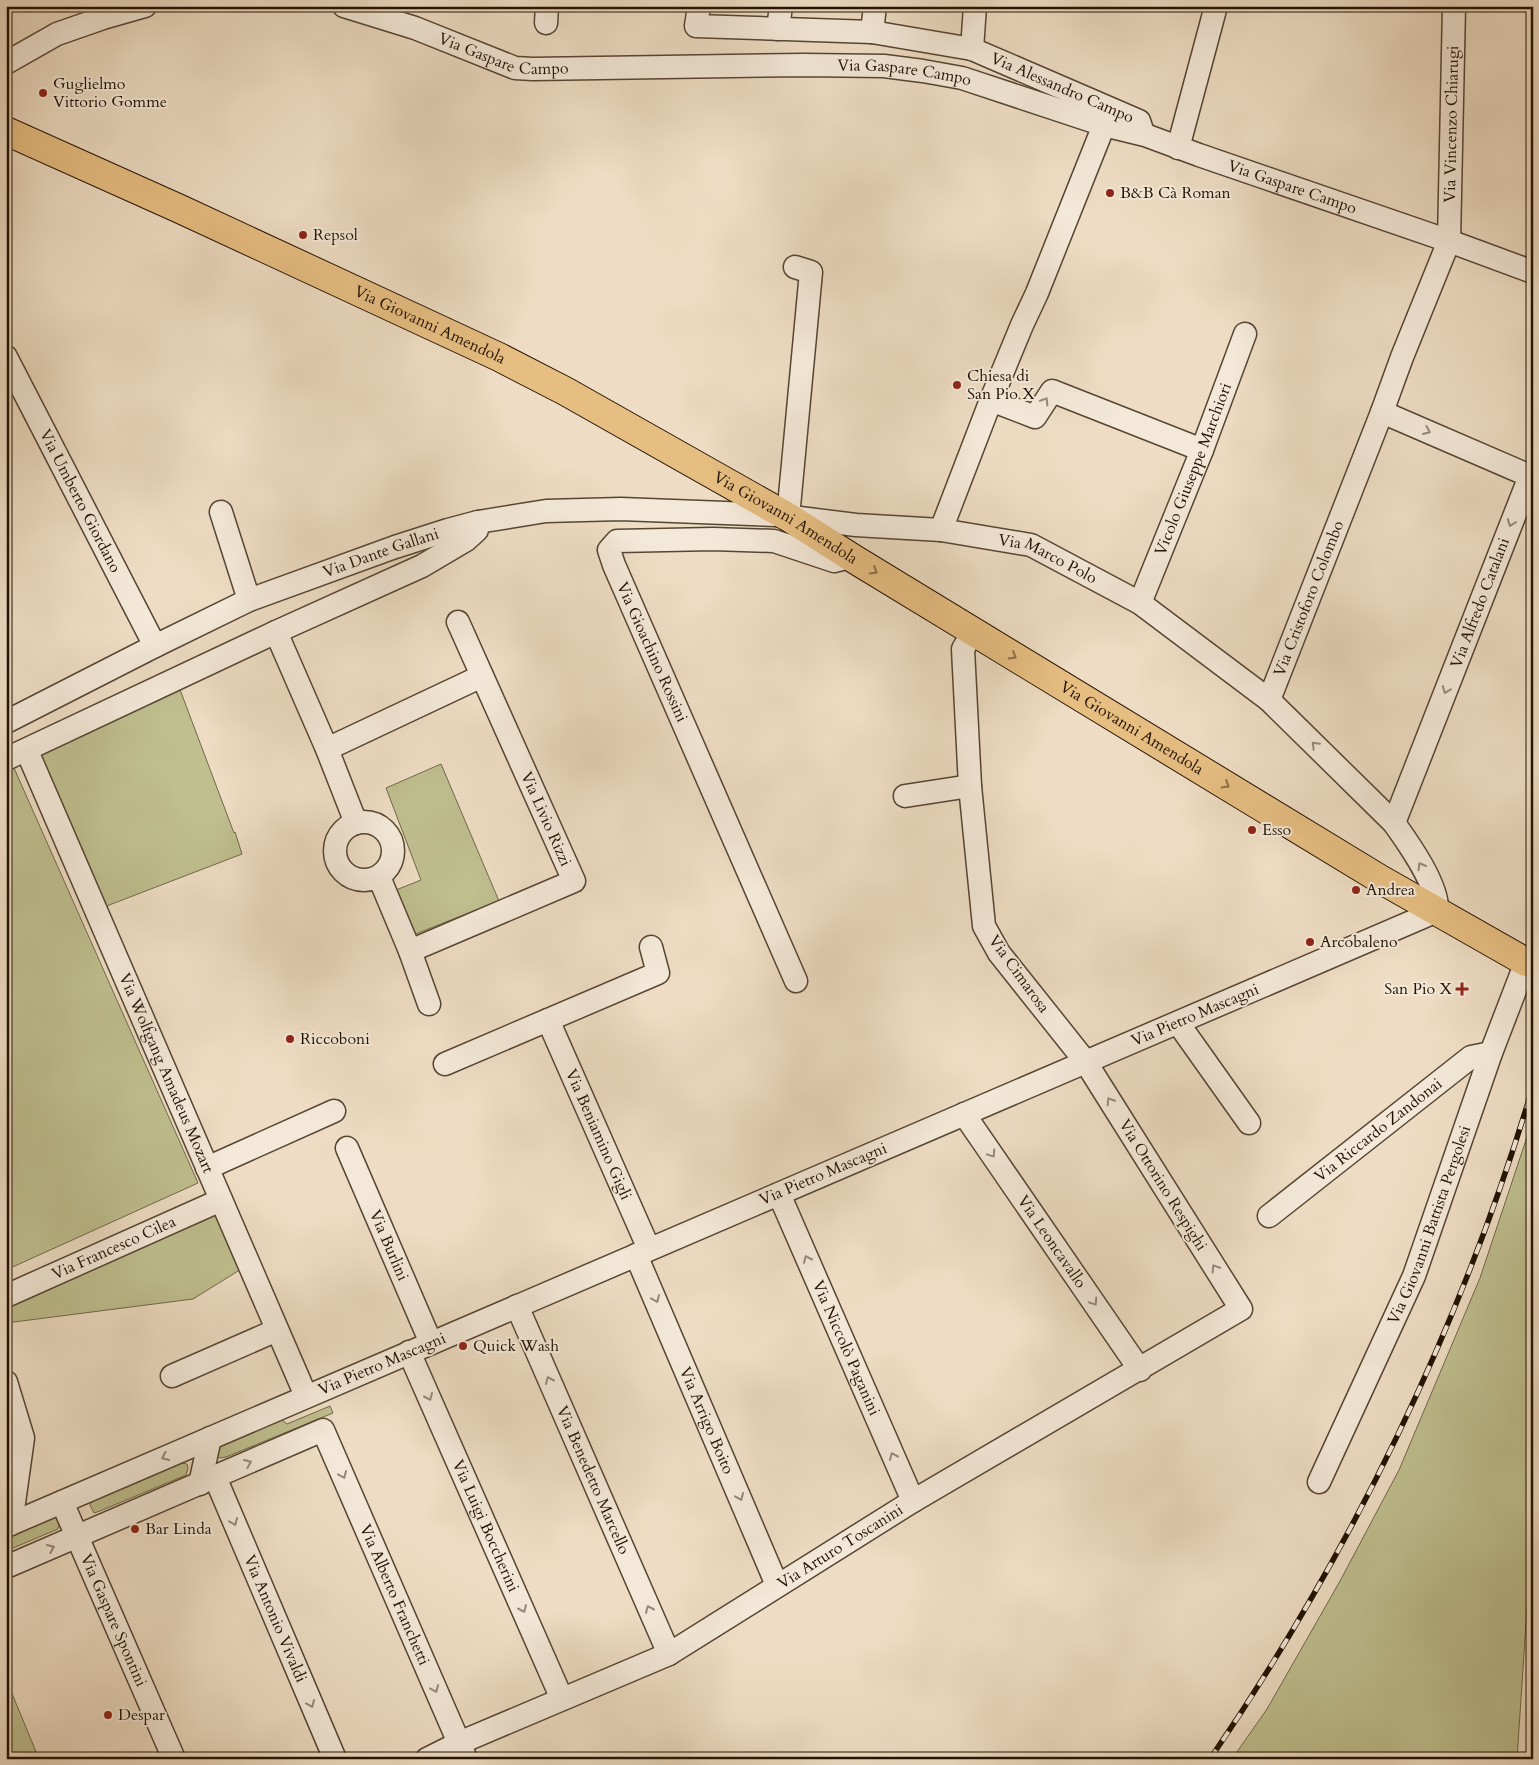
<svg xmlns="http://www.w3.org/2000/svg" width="1539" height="1765" font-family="Cardo,serif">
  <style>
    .green { fill: #bfbf8f; stroke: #706849 }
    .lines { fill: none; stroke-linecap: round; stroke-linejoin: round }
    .minor-casing { stroke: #554533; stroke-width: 25 }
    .major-casing { stroke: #221203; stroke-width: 30 }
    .minor { stroke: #f4e9d9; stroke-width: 22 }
    .major { stroke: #e7be82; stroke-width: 28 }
    .rail-casing { stroke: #221203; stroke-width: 5.5 }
    .rail { stroke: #f4e9d9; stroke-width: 4; stroke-dasharray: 11; stroke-linecap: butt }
    .oneway { stroke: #968879 }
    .oneway2 { stroke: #8e7149 }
    .poi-dot { fill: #8f2418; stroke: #f4e9d9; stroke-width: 2 }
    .labels { text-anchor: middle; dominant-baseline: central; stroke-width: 4; stroke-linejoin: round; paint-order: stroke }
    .street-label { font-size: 16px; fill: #221203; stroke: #f4e9d9 }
    .poi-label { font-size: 16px; fill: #221203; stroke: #f4e9d9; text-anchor: start }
  </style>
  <rect width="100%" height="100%" fill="#eeddc4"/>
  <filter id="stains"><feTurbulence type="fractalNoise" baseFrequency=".004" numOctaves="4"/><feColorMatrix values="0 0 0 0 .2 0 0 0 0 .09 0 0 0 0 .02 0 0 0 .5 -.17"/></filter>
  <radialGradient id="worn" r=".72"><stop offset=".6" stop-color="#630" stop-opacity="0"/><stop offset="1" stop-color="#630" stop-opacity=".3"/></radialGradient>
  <!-- green -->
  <g class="green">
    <path d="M 176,679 L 234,833 L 235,832 L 242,854 L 104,907 L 33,748 Z"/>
    <path d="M 10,759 L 198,1183 L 6,1270 L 6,761 Z"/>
    <path d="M 441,764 L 499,901 L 413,935 L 396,890 L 421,880 L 386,788 Z"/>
    <path d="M 1533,1119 L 1533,1518 L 1517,1759 L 1232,1759 L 1267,1709 L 1340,1581 L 1399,1470 L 1480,1278 Z"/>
    <path d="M 217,1209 L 243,1268 L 193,1299 L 6,1323 L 6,1304 Z"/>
    <path d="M 330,1406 L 333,1413 L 226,1457 L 220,1458 L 217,1456 L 219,1444 L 281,1419 L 287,1424 Z"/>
    <path d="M 178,1462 L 187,1464 L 188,1468 L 186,1475 L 100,1511 L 94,1513 L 90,1505 L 93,1498 Z"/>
    <path d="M 55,1516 L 60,1522 L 58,1529 L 6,1551 L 6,1535 Z"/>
    <path d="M 6,1679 L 39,1759 L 6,1759 Z"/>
  </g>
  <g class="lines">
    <!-- minor casing -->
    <g class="minor-casing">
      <g id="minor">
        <path id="s1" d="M 344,6 L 415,28 L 515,68 L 533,69 L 804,65 L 884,66 L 923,71 L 962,78 L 1104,125 L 1145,135 L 1199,155 L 1449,241 L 1533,272"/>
        <path id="s2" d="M 699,6 L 696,26 L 872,32 L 972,49 L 1139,121 L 1142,130"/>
        <path d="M 546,23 L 547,6"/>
        <path d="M 778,29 L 781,6"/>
        <path d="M 872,32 L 875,6"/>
        <path d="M 972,49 L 975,6"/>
        <path d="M 6,63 L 57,34 L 103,18 L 145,6"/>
        <path d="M 1178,148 L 1216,6"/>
        <path id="s3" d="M 6,357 L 155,646"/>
        <path d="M 991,400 L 1035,417 L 1052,391 L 1202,450"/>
        <path d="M 1382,412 L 1530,476 L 1394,823"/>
        <path d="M 221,512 L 249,600"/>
        <path d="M 788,517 L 811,272 L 795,267"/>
        <path d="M 941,530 L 991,400 L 1022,325 L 1037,293 L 1104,125"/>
        <path id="s4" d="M 1140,603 L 1202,450 L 1245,334"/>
        <path d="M 276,632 L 327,749 L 356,823"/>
        <path id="s5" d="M 1269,700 L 1382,412 L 1402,357 L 1449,241 L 1454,6"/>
        <path id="s6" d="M 6,722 L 155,646 L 249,600 L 395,547 L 448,530 L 478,522 L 546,511 L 621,509 L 776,515 L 856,525 L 941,530 L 1031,545 L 1140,603 L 1269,700 L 1394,823 C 1409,844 1439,886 1437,911 L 6,1526"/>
        <path d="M 327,749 L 482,676"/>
        <path id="s7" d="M 27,751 L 306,1396"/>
        <path d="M 6,759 L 276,632 L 422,566 L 466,540 L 477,530 L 478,522"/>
        <path d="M 905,796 L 970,786"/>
        <circle cx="364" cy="851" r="29"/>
        <path d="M 379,877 L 410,951 L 429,1004"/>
        <path d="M 410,951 L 574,881 L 458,622"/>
        <path d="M 796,981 L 614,565 L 609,550 L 617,541 L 713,539 L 774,541 L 834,561 L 842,559 L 845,554"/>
        <path id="s8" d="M 548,1020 L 649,1249"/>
        <path d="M 1178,1023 L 1249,1123"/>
        <path d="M 445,1064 L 658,973 L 651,947"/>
        <path id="s9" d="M 964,1114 L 1140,1370"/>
        <path id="s10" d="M 347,1148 L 431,1343"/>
        <path d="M 207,1168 L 334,1111"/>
        <path id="s11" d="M 779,1194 L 913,1501"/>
        <path id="s12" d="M 1269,1216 L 1471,1057 L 1491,1053"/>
        <path id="s13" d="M 636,1255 L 777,1585"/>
        <path id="s14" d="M 6,1296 L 221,1200"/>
        <path id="s15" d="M 517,1306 L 669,1654"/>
        <path id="s16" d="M 409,1352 L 562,1699"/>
        <path d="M 172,1376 L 277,1330"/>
        <path d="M 6,1382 L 23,1438 L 11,1524"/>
        <path id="s17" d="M 215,1477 L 335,1759"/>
        <path id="s18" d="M 1319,1482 L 1414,1276 L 1491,1053 L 1526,962"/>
        <path d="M 200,1484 L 210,1438"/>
        <path id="s19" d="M 62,1502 L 174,1759"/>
        <path id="s20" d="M 6,1567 L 323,1430 L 466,1759"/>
        <path id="s21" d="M 427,1759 L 459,1743 L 669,1654 L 913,1501 L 1241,1309 L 1085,1061 L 999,953 L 984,926 L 970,786 L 963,649 L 973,632"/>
      </g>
    </g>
    <!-- major casing -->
    <g class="major-casing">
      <g id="major">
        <path id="s22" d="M 6,131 L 180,209 L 499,357 L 565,391 L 788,517 L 854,559 L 1380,879 L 1526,962 L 1533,963"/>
      </g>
    </g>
    <!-- minor -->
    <use href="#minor" class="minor"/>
    <!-- major -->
    <use href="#major" class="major"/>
    <!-- rail casing -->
    <g class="rail-casing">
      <path id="rail" d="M 1210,1759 C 1351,1553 1462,1325 1533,1086"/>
    </g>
    <!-- rail -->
    <use href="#rail" class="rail"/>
  </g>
  <!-- one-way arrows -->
  <defs><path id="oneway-chevron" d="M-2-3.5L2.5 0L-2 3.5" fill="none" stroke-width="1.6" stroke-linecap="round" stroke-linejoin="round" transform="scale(1.25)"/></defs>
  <g class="oneway">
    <use href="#oneway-chevron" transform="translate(1045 401) rotate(-58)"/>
    <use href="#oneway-chevron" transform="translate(1427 431) rotate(23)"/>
    <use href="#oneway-chevron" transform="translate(1511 523) rotate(111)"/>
    <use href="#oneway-chevron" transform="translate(1446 690) rotate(111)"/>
    <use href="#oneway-chevron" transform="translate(1315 745) rotate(-135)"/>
    <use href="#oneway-chevron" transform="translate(1421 866) rotate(-120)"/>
    <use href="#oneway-chevron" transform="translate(1110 1101) rotate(-122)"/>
    <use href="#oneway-chevron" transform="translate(992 1154) rotate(56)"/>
    <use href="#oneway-chevron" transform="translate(807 1259) rotate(-114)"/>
    <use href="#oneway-chevron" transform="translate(1215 1268) rotate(-122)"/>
    <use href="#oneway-chevron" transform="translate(656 1299) rotate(67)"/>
    <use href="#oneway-chevron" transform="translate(1094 1302) rotate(56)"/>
    <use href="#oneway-chevron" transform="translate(549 1380) rotate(-114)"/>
    <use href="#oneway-chevron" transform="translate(429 1397) rotate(66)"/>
    <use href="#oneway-chevron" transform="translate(893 1456) rotate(-114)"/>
    <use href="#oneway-chevron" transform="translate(165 1457) rotate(156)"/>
    <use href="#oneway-chevron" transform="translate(248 1463) rotate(-23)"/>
    <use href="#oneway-chevron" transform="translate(343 1475) rotate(67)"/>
    <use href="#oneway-chevron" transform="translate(740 1497) rotate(67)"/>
    <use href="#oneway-chevron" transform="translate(234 1522) rotate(67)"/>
    <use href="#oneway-chevron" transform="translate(51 1548) rotate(-23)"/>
    <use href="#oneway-chevron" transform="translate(523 1609) rotate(66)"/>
    <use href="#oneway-chevron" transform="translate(649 1609) rotate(-114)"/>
    <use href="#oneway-chevron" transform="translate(435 1689) rotate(67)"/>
    <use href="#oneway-chevron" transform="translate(311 1704) rotate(67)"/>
  </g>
  <g class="oneway2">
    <use href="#oneway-chevron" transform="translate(874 571) rotate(31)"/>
    <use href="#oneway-chevron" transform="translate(1013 656) rotate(31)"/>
    <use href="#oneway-chevron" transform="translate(1226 785) rotate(31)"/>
  </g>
  <!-- markers -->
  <g class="poi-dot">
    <circle cx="43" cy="93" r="5"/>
    <circle cx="1110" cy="193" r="5"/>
    <circle cx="303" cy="235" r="5"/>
    <circle cx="957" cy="385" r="5"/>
    <circle cx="1252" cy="830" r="5"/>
    <circle cx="1356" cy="890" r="5"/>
    <circle cx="1310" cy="942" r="5"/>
    <path d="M1459.5 981.5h5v5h5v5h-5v5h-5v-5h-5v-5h5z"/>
    <circle cx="290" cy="1039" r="5"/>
    <circle cx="463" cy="1346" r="5"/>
    <circle cx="135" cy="1529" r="5"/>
    <circle cx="108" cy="1715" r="5"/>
  </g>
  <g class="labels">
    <!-- street labels -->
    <g class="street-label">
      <text stroke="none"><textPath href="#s1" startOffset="168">Via Gaspare Campo</textPath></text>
      <text stroke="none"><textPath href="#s1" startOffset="572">Via Gaspare Campo</textPath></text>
      <text stroke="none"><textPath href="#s2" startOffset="396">Via Alessandro Campo</textPath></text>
      <text stroke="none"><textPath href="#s5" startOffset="610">Via Vincenzo Chiarugi</textPath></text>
      <text stroke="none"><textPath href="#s1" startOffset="978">Via Gaspare Campo</textPath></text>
      <text stroke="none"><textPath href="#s22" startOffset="466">Via Giovanni Amendola</textPath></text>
      <text stroke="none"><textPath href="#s4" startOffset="144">Vicolo Giuseppe Marchiori</textPath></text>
      <text stroke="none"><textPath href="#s3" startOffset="162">Via Umberto Giordano</textPath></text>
      <text stroke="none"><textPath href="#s22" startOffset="871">Via Giovanni Amendola</textPath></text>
      <text stroke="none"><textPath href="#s6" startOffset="412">Via Dante Gallani</textPath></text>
      <text stroke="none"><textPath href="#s6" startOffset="1090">Via Marco Polo</textPath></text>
      <text stroke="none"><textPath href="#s5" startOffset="109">Via Cristoforo Colombo</textPath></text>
      <text transform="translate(1480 603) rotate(-69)">Via Alfredo Catalani</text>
      <text transform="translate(652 652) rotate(66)">Via Gioachino Rossini</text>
      <text stroke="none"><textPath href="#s22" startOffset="1276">Via Giovanni Amendola</textPath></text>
      <text transform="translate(546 819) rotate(66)">Via Livio Rizzi</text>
      <text transform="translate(1019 974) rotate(54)">Via Cimarosa</text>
      <text transform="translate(1195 1015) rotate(-23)">Via Pietro Mascagni</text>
      <text stroke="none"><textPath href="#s7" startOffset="351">Via Wolfgang Amadeus Mozart</textPath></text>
      <text stroke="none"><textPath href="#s12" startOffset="139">Via Riccardo Zandonai</textPath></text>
      <text stroke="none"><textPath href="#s8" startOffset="125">Via Beniamino Gigli</textPath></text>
      <text transform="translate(823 1174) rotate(-23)">Via Pietro Mascagni</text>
      <text transform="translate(1163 1185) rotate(58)">Via Ottorino Respighi</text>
      <text stroke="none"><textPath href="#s18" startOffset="280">Via Giovanni Battista Pergolesi</textPath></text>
      <text stroke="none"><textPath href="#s9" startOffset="155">Via Leoncavallo</textPath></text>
      <text stroke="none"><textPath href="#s10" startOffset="106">Via Burlini</textPath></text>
      <text stroke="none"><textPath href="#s14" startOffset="118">Via Francesco Cilea</textPath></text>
      <text stroke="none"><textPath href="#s11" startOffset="168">Via Niccolò Paganini</textPath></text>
      <text transform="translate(382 1364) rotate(-23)">Via Pietro Mascagni</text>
      <text stroke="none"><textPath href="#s13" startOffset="180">Via Arrigo Boito</textPath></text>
      <text stroke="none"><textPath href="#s15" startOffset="190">Via Benedetto Marcello</textPath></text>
      <text stroke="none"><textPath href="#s16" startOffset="190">Via Luigi Boccherini</textPath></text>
      <text stroke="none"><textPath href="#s21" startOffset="466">Via Arturo Toscanini</textPath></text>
      <text stroke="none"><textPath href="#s20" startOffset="525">Via Alberto Franchetti</textPath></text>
      <text stroke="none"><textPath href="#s17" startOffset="154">Via Antonio Vivaldi</textPath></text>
      <text stroke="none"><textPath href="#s19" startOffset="129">Via Gaspare Spontini</textPath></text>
    </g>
    <!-- poi labels -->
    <g class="poi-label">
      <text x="53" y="84">Guglielmo<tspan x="53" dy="18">Vittorio Gomme</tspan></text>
      <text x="1120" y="193">B&amp;B Cà Roman</text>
      <text x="313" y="235">Repsol</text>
      <text x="967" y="376">Chiesa di<tspan x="967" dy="18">San Pio X</tspan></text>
      <text x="1262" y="830">Esso</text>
      <text x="1366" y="890">Andrea</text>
      <text x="1320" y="942">Arcobaleno</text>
      <text x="1452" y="989" text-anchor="end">San Pio X</text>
      <text x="300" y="1039">Riccoboni</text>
      <text x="473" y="1346">Quick Wash</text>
      <text x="145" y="1529">Bar Linda</text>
      <text x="118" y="1715">Despar</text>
    </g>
  </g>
  <!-- margin -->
  <rect width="1539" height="1765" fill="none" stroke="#eeddc4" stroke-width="25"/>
  <rect x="8" y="8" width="1524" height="1750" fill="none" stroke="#221203" stroke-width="2.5"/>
  <rect x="12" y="12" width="1514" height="1740" fill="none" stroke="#221203"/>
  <rect width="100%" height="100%" filter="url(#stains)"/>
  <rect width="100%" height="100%" fill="url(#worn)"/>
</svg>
